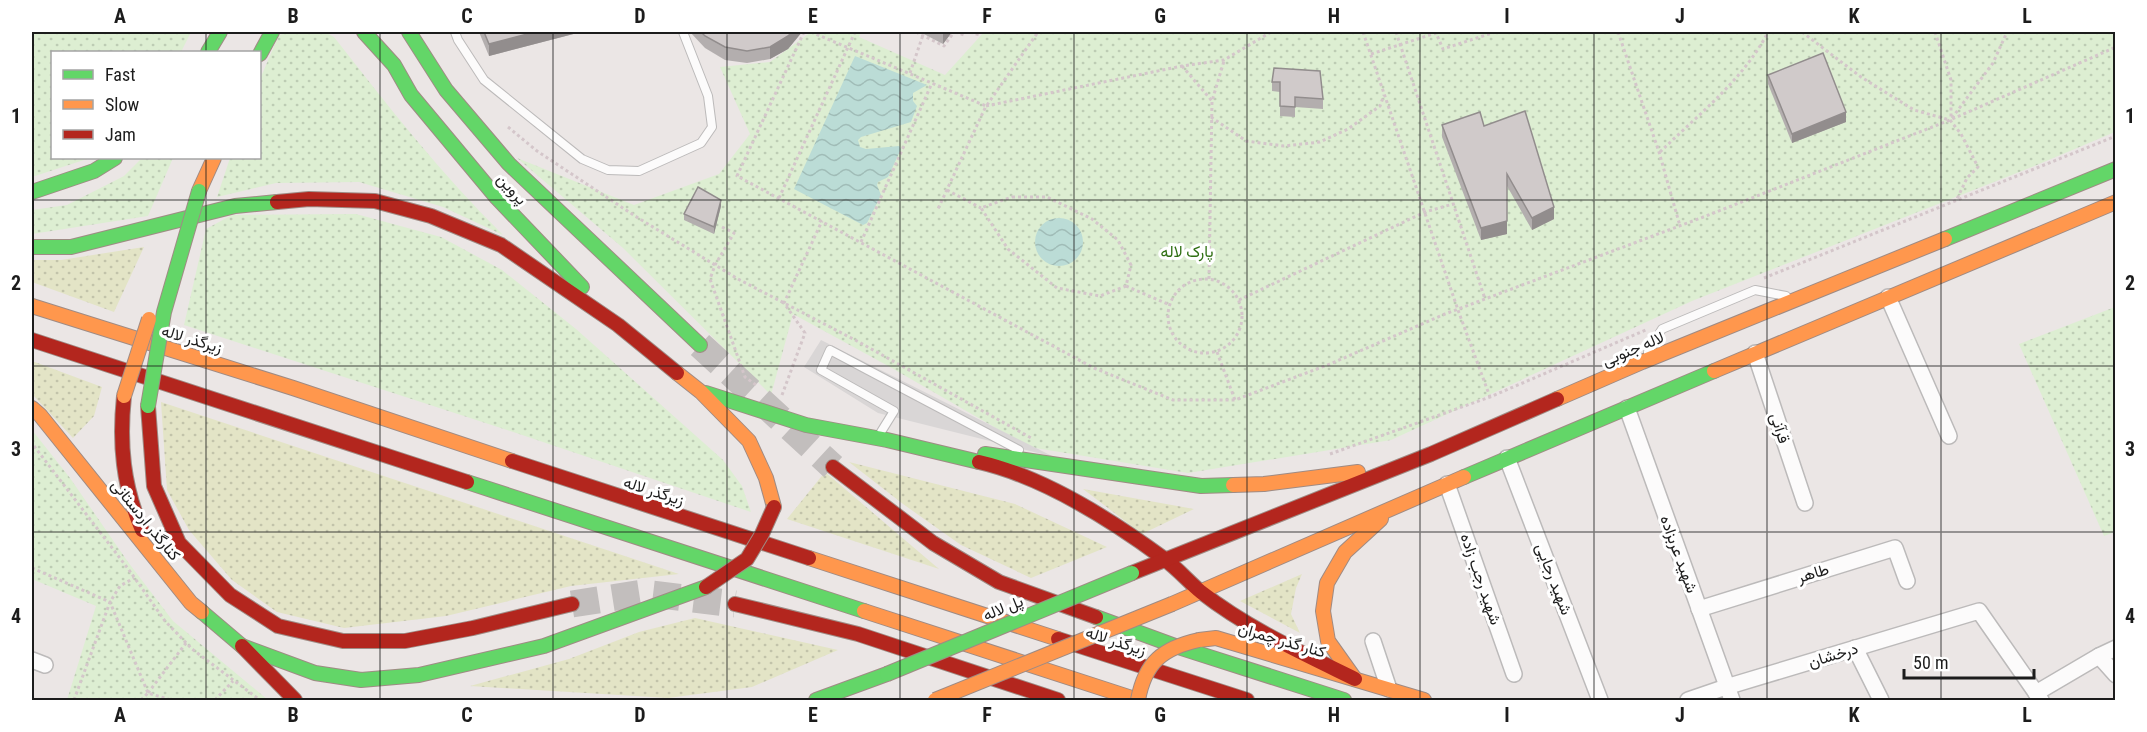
<svg xmlns="http://www.w3.org/2000/svg" width="2147" height="732" font-family="'Roboto Condensed',Vazirmatn,sans-serif">
  <style>
    .grass { fill: url(#grass-dots) }
    .park { fill: url(#park-dots) }
    .parking { fill: #d9d6d6 }
    .water { fill: url(#water-waves) }
    .lines { fill: none; stroke-linecap: round; stroke-linejoin: round }
    .highway-tunnel { stroke: #c2bebd; stroke-width: 27; stroke-dasharray: 27 14; stroke-linecap: butt }
    .lane-casing { stroke: #bcbaba; stroke-width: 10 }
    .street-casing { stroke: #bcbaba; stroke-width: 18 }
    .fast-casing { stroke: #9f8b84; stroke-width: 16 }
    .slow-casing { stroke: #9f8b84; stroke-width: 16 }
    .jam-casing { stroke: #9f8b84; stroke-width: 16 }
    .path { stroke: #d4c6ca; stroke-width: 3; stroke-dasharray: 3 3; stroke-linecap: butt }
    .lane { stroke: #fcfbfb; stroke-width: 8 }
    .street { stroke: #fcfbfb; stroke-width: 15 }
    .fast { stroke: #63d668; stroke-width: 14 }
    .slow { stroke: #ff974d; stroke-width: 14 }
    .jam { stroke: #b3261e; stroke-width: 14 }
    .fast-bridge-casing { stroke: #9f8b84; stroke-width: 16; stroke-linecap: butt }
    .slow-bridge-casing { stroke: #9f8b84; stroke-width: 16; stroke-linecap: butt }
    .jam-bridge-casing { stroke: #9f8b84; stroke-width: 16; stroke-linecap: butt }
    .fast-bridge { stroke: #63d668; stroke-width: 14 }
    .slow-bridge { stroke: #ff974d; stroke-width: 14 }
    .jam-bridge { stroke: #b3261e; stroke-width: 14 }
    .wall { fill: #b3aeae }
    .shaded-wall { fill: #928d8d }
    .building { fill: #d0caca; stroke: #928d8d; stroke-width: 1.5 }
    .grid { fill: none; stroke: #1c1c1c; stroke-width: 1.5; stroke-opacity: 0.55 }
    .labels { text-anchor: middle; dominant-baseline: central; stroke-width: 6; stroke-linejoin: round; paint-order: stroke }
    .street-label { font-size: 16px; fill: #1c1c1c; stroke: #fff }
    .park-label { font-size: 16px; fill: #307014; stroke: #fff }
    .neatline { fill: none; stroke: #1c1c1c; stroke-width: 2 }
    .grid-label { font-size: 20px; text-anchor: middle; font-weight: bold; fill: #1c1c1c }
  </style>
  <defs>
    <pattern id="grass-dots" width="8" height="8" patternUnits="userSpaceOnUse" patternTransform="scale(1.5)"><rect width="8" height="8" fill="#e3e4c6"/><path d="M2 2h.1M6 6h.1" fill="none" stroke="#c2c3aa" stroke-width="1.8" stroke-linecap="round"/></pattern>
    <pattern id="park-dots" width="8" height="8" patternUnits="userSpaceOnUse" patternTransform="scale(1.5)"><rect width="8" height="8" fill="#ddeed2"/><path d="M2 2h.1M6 6h.1" fill="none" stroke="#bdccb4" stroke-width="1.8" stroke-linecap="round"/></pattern>
    <pattern id="water-waves" width="16" height="10" patternUnits="userSpaceOnUse" patternTransform="scale(1.5)"><rect width="16" height="10" fill="#bbdcd6"/><path d="M0 5q4-4 8 0t8 0" fill="none" stroke="#a0bcb7"/></pattern>
  </defs>
  <rect width="100%" height="100%" fill="#ebe6e5"/>
  <!-- grass -->
  <g class="grass">
    <path d="M 144,247 L 114,312 L 32,282 L 32,260 L 61,260 Z"/>
    <path d="M 32,361 L 102,387 L 94,416 L 73,438 L 32,394 Z"/>
    <path d="M 161,402 L 679,574 L 571,586 L 446,616 L 344,628 L 277,612 L 232,580 L 189,530 L 167,490 Z"/>
    <path d="M 849,462 L 1015,504 L 1107,547 L 1031,578 L 961,545 L 903,504 Z"/>
    <path d="M 825,472 L 939,569 L 787,519 Z"/>
    <path d="M 1083,489 L 1194,509 L 1142,534 Z"/>
    <path d="M 1302,574 L 1296,588 L 1291,614 L 1300,633 L 1240,601 Z"/>
    <path d="M 695,618 L 838,650 L 752,687 L 668,698 L 470,686 L 569,659 L 639,632 Z"/>
  </g>
  <!-- park -->
  <g class="park">
    <path d="M 32,32 L 191,32 L 181,52 L 52,52 L 52,158 L 90,158 L 35,176 L 32,176 Z"/>
    <path d="M 291,32 L 325,32 L 334,37 C 388,106 441,174 503,235 L 443,207 L 359,182 L 276,183 L 217,197 L 230,158 L 260,158 L 260,79 L 279,35 Z"/>
    <path d="M 811,32 L 861,32 L 859,37 L 945,75 L 984,32 L 2115,32 L 2115,132 L 2032,167 L 1692,301 L 1391,440 L 1188,473 L 1029,447 L 890,367 L 793,314 L 771,395 L 623,248 L 517,158 L 634,205 L 719,174 L 750,134 L 720,67 L 770,62 Z"/>
    <path d="M 142,158 L 173,158 L 148,216 L 32,234 L 32,210 L 67,205 L 124,176 Z"/>
    <path d="M 356,214 L 441,237 L 502,270 L 576,329 L 723,460 L 742,486 L 751,512 L 507,430 L 184,325 L 206,229 L 232,215 Z"/>
    <path d="M 2115,307 L 2115,532 L 2104,536 L 2019,344 Z"/>
    <path d="M 32,430 L 70,478 L 128,562 L 173,621 L 268,700 L 67,700 L 96,606 L 32,579 Z"/>
  </g>
  <!-- parking -->
  <path class="parking" d="M 821,340 L 1054,457 L 878,413 L 804,367 Z"/>
  <!-- water -->
  <g class="water">
    <path d="M 855,56 L 927,85 L 913,93 L 913,101 L 917,106 L 911,122 L 861,137 L 858,140 L 860,147 L 866,149 L 899,146 L 901,149 L 888,177 L 878,182 L 877,185 L 881,195 L 867,223 L 863,225 L 794,189 Z"/>
    <circle cx="1059" cy="242" r="24"/>
  </g>
  <g class="lines">
    <!-- highway-tunnel -->
    <g class="highway-tunnel">
      <path d="M 700,345 L 833,467"/>
      <path d="M 572,604 L 643,593 L 735,604"/>
    </g>
    <!-- lane casing -->
    <g class="lane-casing">
      <g id="lane">
        <path d="M 455,32 L 458,40 L 484,80 L 582,159 L 608,170 L 639,171 L 701,143 L 712,127 L 708,96 L 683,32"/>
        <path d="M 1648,352 L 1662,329 L 1755,290 L 1786,296"/>
        <path d="M 881,432 L 894,411 L 821,370 L 830,350 L 1019,450"/>
      </g>
    </g>
    <!-- street casing -->
    <g class="street-casing">
      <g id="street">
        <path d="M 1888,297 L 1949,436"/>
        <path d="M 1755,353 L 1805,503"/>
        <path d="M 1627,408 L 1732,700"/>
        <path d="M 1507,458 L 1600,700"/>
        <path d="M 1447,484 L 1514,674"/>
        <path d="M 1699,609 L 1895,548 L 1907,581"/>
        <path d="M 1373,641 L 1389,689"/>
        <path d="M 1855,648 L 1881,700"/>
        <path d="M 2099,656 L 2116,675"/>
        <path d="M 32,660 L 45,665"/>
        <path d="M 2036,693 L 2099,656 L 2116,648"/>
        <path d="M 1688,700 L 1726,687 L 1979,611 L 2041,700"/>
      </g>
    </g>
    <!-- fast casing -->
    <g class="fast-casing">
      <g id="fast">
        <path d="M 364,32 L 394,65 L 411,95 L 497,198 L 582,287"/>
        <path d="M 409,32 L 446,90 L 509,164 L 700,345"/>
        <path d="M 208,52 L 220,32"/>
        <path d="M 260,54 L 272,32"/>
        <path d="M 32,192 L 94,171 L 115,158"/>
        <path d="M 1945,239 L 2116,169"/>
        <path d="M 32,247 L 71,247 L 235,206 L 277,202"/>
        <path d="M 706,393 L 806,425 L 887,440 L 979,462"/>
        <path d="M 985,454 L 1201,486 L 1233,485"/>
        <path d="M 1464,477 L 1714,371"/>
        <path d="M 467,482 L 864,611"/>
        <path d="M 202,612 L 242,646 L 315,673 L 361,680 L 419,675 L 544,646 L 706,587"/>
        <path d="M 1096,617 L 1178,647 L 1344,700"/>
        <path d="M 816,700 L 887,674"/>
      </g>
    </g>
    <!-- slow casing -->
    <g class="slow-casing">
      <g id="slow">
        <path d="M 199,191 L 214,158"/>
        <path d="M 32,306 L 293,388 L 512,461"/>
        <path d="M 1714,371 L 2116,202"/>
        <path d="M 677,373 L 701,392 L 749,441 L 766,478 L 774,507"/>
        <path d="M 1557,399 L 1642,362 L 1945,239"/>
        <path d="M 32,408 L 40,415 L 191,603 L 202,612"/>
        <path d="M 1233,485 L 1264,484 L 1358,472"/>
        <path d="M 809,558 L 1058,639"/>
        <path d="M 1172,604 L 1464,477"/>
        <path d="M 864,611 L 1138,700"/>
        <path d="M 1199,640 L 1216,638 L 1424,700"/>
        <path d="M 1355,679 L 1328,641 L 1323,611 L 1327,583 L 1345,552 L 1381,519"/>
      </g>
    </g>
    <!-- jam casing -->
    <g class="jam-casing">
      <g id="jam">
        <path d="M 277,202 L 309,199 L 375,201 L 431,216 L 501,245 L 618,325 L 677,373"/>
        <path d="M 32,340 L 467,482"/>
        <path d="M 124,396 C 119,444 123,486 142,530"/>
        <path d="M 148,406 L 154,486 L 179,543 L 230,595 L 278,626 L 343,641 L 405,641 L 473,628 L 572,604"/>
        <path d="M 512,461 L 809,558"/>
        <path d="M 979,462 C 1044,477 1110,519 1163,558 C 1177,568 1188,581 1201,592 C 1247,628 1302,653 1355,679"/>
        <path d="M 833,467 L 933,543 L 999,582 L 1096,617"/>
        <path d="M 1132,573 L 1431,454 L 1557,399"/>
        <path d="M 735,604 L 858,634 L 1058,700"/>
        <path d="M 1058,639 L 1247,700"/>
        <path d="M 242,646 L 295,700"/>
      </g>
    </g>
    <!-- path -->
    <g class="path">
      <path d="M 804,32 L 737,176 L 1094,368 L 1173,400 L 1235,400 L 1330,364 L 1445,314 L 1706,216 L 1950,120 L 2116,47"/>
      <path d="M 811,32 L 986,106 L 937,211"/>
      <path d="M 916,32 L 944,46 L 954,32"/>
      <path d="M 955,32 L 964,35 L 966,32"/>
      <path d="M 970,32 L 980,35 L 981,32"/>
      <path d="M 1363,32 L 1458,310 L 1490,397"/>
      <path d="M 1396,32 L 1485,299"/>
      <path d="M 1618,32 L 1659,152 L 1680,226"/>
      <path d="M 1802,32 L 1861,77 L 1914,110 L 1950,120 L 1961,134 L 1978,167 L 1967,178 L 1956,201"/>
      <path d="M 1935,32 L 1951,80 L 1951,118"/>
      <path d="M 1371,54 L 1436,33 L 1443,49 L 1495,32"/>
      <path d="M 1182,66 L 1212,101"/>
      <path d="M 910,73 L 923,35"/>
      <path d="M 987,105 L 1038,32"/>
      <path d="M 986,106 L 1182,66 L 1224,60 L 1271,32"/>
      <path d="M 1211,117 L 1246,141 L 1284,146 L 1320,142 L 1348,129 L 1380,106 L 1384,95"/>
      <path d="M 1952,118 L 1993,63 L 2007,32"/>
      <path d="M 508,127 L 537,151 L 635,216 L 738,279 L 857,341 L 1033,439"/>
      <path d="M 1660,152 C 1698,115 1744,79 1768,32"/>
      <path d="M 947,190 L 981,208"/>
      <path d="M 1012,197 L 1047,197 L 1092,219 L 1118,240 L 1131,265 L 1126,286 L 1100,296 L 1057,288 L 1008,249 L 981,208 Z"/>
      <path d="M 779,198 L 855,32"/>
      <path d="M 722,227 L 734,233 L 715,265 L 710,279 L 745,377 L 756,385"/>
      <path d="M 861,242 L 932,83"/>
      <path d="M 1764,278 L 2116,136"/>
      <path d="M 1209,279 L 1212,101 L 1224,61"/>
      <circle cx="1205" cy="316" r="37"/>
      <path d="M 1126,286 L 1170,305"/>
      <path d="M 1239,300 L 1425,212 L 1453,204"/>
      <path d="M 1217,352 L 1235,400"/>
      <path d="M 782,395 L 805,333 L 784,303 L 822,221"/>
      <path d="M 34,446 L 129,570 L 165,621 L 192,649 L 260,700"/>
      <path d="M 1330,454 L 1490,397 L 1648,329"/>
      <path d="M 32,568 L 110,602 L 148,693"/>
      <path d="M 148,693 L 186,643"/>
      <path d="M 74,700 L 110,602 L 120,586 L 134,578"/>
      <path d="M 141,700 L 148,693 L 171,700"/>
      <path d="M 215,700 L 233,681"/>
    </g>
    <!-- lane -->
    <use href="#lane" class="lane"/>
    <!-- street -->
    <use href="#street" class="street"/>
    <!-- fast -->
    <use href="#fast" class="fast"/>
    <!-- slow -->
    <use href="#slow" class="slow"/>
    <!-- jam -->
    <use href="#jam" class="jam"/>
    <!-- fast-bridge casing -->
    <g class="fast-bridge-casing">
      <g id="fast-bridge">
        <path d="M 148,406 L 164,312 L 199,191"/>
        <path d="M 887,674 L 1132,573"/>
      </g>
    </g>
    <!-- slow-bridge casing -->
    <g class="slow-bridge-casing">
      <g id="slow-bridge">
        <path d="M 124,396 L 149,319"/>
        <path d="M 935,700 L 1172,604"/>
        <path d="M 1138,700 C 1145,662 1163,648 1199,640"/>
      </g>
    </g>
    <!-- jam-bridge casing -->
    <g class="jam-bridge-casing">
      <path id="jam-bridge" d="M 706,587 L 747,559 L 762,534 L 774,507"/>
    </g>
    <!-- fast-bridge -->
    <use href="#fast-bridge" class="fast-bridge"/>
    <!-- slow-bridge -->
    <use href="#slow-bridge" class="slow-bridge"/>
    <!-- jam-bridge -->
    <use href="#jam-bridge" class="jam-bridge"/>
  </g>
  <!-- wall -->
  <g class="wall">
    <path d="M 479,32 L 581,32 L 489,56 Z"/>
    <path d="M 690,32 L 802,32 L 788,49 L 770,59 L 747,63 L 725,60 L 705,48 Z"/>
    <path d="M 920,32 L 952,32 L 943,44 Z"/>
    <path d="M 1274,68 L 1323,99 L 1323,109 L 1295,107 L 1295,117 L 1280,116 L 1280,92 L 1272,91 L 1272,82 Z"/>
    <path d="M 1768,75 L 1846,122 L 1792,143 L 1768,84 Z"/>
    <path d="M 1442,125 L 1484,126 L 1554,219 L 1532,230 L 1507,186 L 1507,234 L 1481,240 L 1442,137 Z"/>
    <path d="M 721,206 L 714,234 L 684,220 L 684,214 Z"/>
  </g>
  <!-- shaded-wall -->
  <g class="shaded-wall">
    <path d="M 535,32 L 581,32 L 489,56 L 489,44 Z"/>
    <path d="M 792,32 L 802,32 L 788,49 L 770,59 L 770,47 Z"/>
    <path d="M 943,32 L 952,32 L 943,44 Z"/>
    <path d="M 1846,112 L 1846,122 L 1792,143 L 1792,134 Z"/>
    <path d="M 1507,174 L 1507,234 L 1481,240 L 1481,228 Z"/>
    <path d="M 721,200 L 721,206 L 714,234 L 714,227 Z"/>
    <path d="M 1554,207 L 1554,219 L 1532,230 L 1532,218 Z"/>
  </g>
  <!-- building -->
  <g class="building">
    <path d="M 484,32 L 535,32 L 489,44 Z"/>
    <path d="M 701,32 L 792,32 L 788,36 L 770,47 L 747,51 L 725,47 L 705,36 Z"/>
    <path d="M 1823,53 L 1846,112 L 1792,134 L 1768,75 Z"/>
    <path d="M 1274,68 L 1320,71 L 1323,99 L 1295,97 L 1295,107 L 1280,106 L 1280,82 L 1272,82 Z"/>
    <path d="M 1525,111 L 1554,207 L 1532,218 L 1507,174 L 1507,221 L 1481,228 L 1442,125 L 1480,112 L 1484,126 Z"/>
    <path d="M 698,187 L 721,200 L 714,227 L 684,214 Z"/>
  </g>
  <!-- grid -->
  <path class="grid" d="M 206,32 L 206,52M 380,32 L 380,700M 553,32 L 553,700M 727,32 L 727,700M 900,32 L 900,700M 1074,32 L 1074,700M 1247,32 L 1247,700M 1420,32 L 1420,700M 1594,32 L 1594,700M 1767,32 L 1767,700M 1941,32 L 1941,700M 206,158 L 206,700M 32,200 L 2116,200M 32,366 L 2116,366M 32,532 L 2116,532"/>
  <g class="labels">
    <!-- street labels -->
    <g class="street-label">
      <text transform="translate(512 189) rotate(48)">پروین</text>
      <text transform="translate(192 339) rotate(17)">زیرگذر لاله</text>
      <text transform="translate(1633 349) rotate(-23)">لاله جنوبی</text>
      <text transform="translate(1780 428) rotate(72)">قرآنی</text>
      <text transform="translate(654 491) rotate(18)">زیرگذر لاله</text>
      <text transform="translate(146 520) rotate(51)">کنارگذر اردستانی</text>
      <text transform="translate(1679 554) rotate(70)">شهید عربزاده</text>
      <text transform="translate(1813 573) rotate(-17)">طاهر</text>
      <text transform="translate(1481 579) rotate(71)">شهید رجب زاده</text>
      <text transform="translate(1554 579) rotate(69)">شهید رجایی</text>
      <text transform="translate(1003 608) rotate(-22)">پل لاله</text>
      <text transform="translate(1282 640) rotate(16)">کنار گذر چمران</text>
      <text transform="translate(1116 641) rotate(18)">زیرگذر لاله</text>
      <text transform="translate(1833 655) rotate(-17)">درخشان</text>
    </g>
    <!-- park labels -->
    <g class="park-label">
      <text x="1187" y="251">پارک لاله</text>
    </g>
  </g>
  <!-- border -->
  <rect width="2147" height="732" fill="none" stroke="#ffffff" stroke-width="66"/>
  <!-- legend -->
  <rect x="51" y="51" width="210" height="108" fill="#ffffff" stroke="#a4a4a4" stroke-width="1.5"/>
  <rect x="63" y="70" width="30" height="9" fill="#63d668" stroke="#a4a4a4" stroke-width="1.5"/>
  <text x="105" y="81" font-size="18" fill="#1c1c1c">Fast</text>
  <rect x="63" y="100" width="30" height="9" fill="#ff974d" stroke="#a4a4a4" stroke-width="1.5"/>
  <text x="105" y="111" font-size="18" fill="#1c1c1c">Slow</text>
  <rect x="63" y="130" width="30" height="9" fill="#b3261e" stroke="#a4a4a4" stroke-width="1.5"/>
  <text x="105" y="141" font-size="18" fill="#1c1c1c">Jam</text>
  <!-- scale -->
  <path d="M1904 669v9h130v-9" fill="none" stroke="#1c1c1c" stroke-width="3"/>
  <text x="1913" y="669" font-size="18" fill="#1c1c1c" stroke="#ffffff" stroke-width="4.5" paint-order="stroke">50 m</text>
  <rect x="33" y="33" width="2081" height="666" class="neatline"/>
  <g class="grid-label">
    <text x="120" y="23">A</text>
    <text x="293" y="23">B</text>
    <text x="467" y="23">C</text>
    <text x="640" y="23">D</text>
    <text x="813" y="23">E</text>
    <text x="987" y="23">F</text>
    <text x="1160" y="23">G</text>
    <text x="1334" y="23">H</text>
    <text x="1507" y="23">I</text>
    <text x="1680" y="23">J</text>
    <text x="1854" y="23">K</text>
    <text x="2027" y="23">L</text>
    <text x="16" y="123">1</text>
    <text x="2130" y="123">1</text>
    <text x="16" y="290">2</text>
    <text x="2130" y="290">2</text>
    <text x="16" y="456">3</text>
    <text x="2130" y="456">3</text>
    <text x="16" y="623">4</text>
    <text x="2130" y="623">4</text>
    <text x="120" y="722">A</text>
    <text x="293" y="722">B</text>
    <text x="467" y="722">C</text>
    <text x="640" y="722">D</text>
    <text x="813" y="722">E</text>
    <text x="987" y="722">F</text>
    <text x="1160" y="722">G</text>
    <text x="1334" y="722">H</text>
    <text x="1507" y="722">I</text>
    <text x="1680" y="722">J</text>
    <text x="1854" y="722">K</text>
    <text x="2027" y="722">L</text>
  </g>
</svg>
